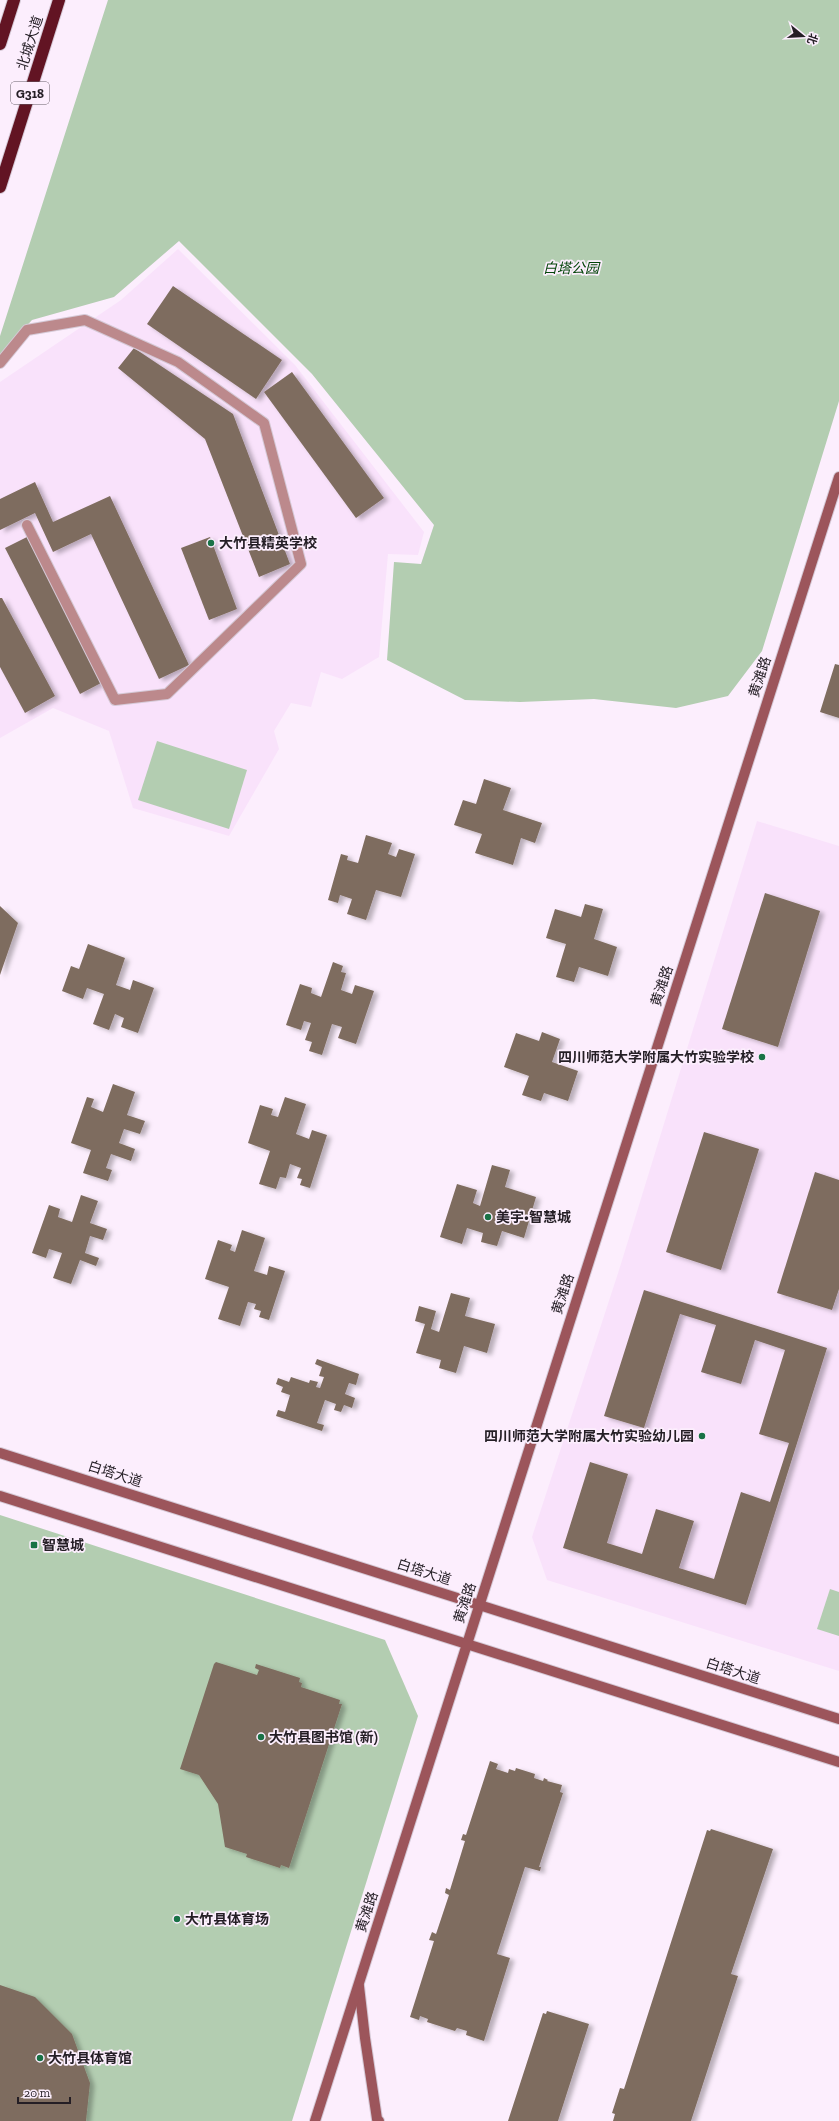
<svg xmlns="http://www.w3.org/2000/svg" width="839" height="2121" font-family="'Zilla Slab','Noto Sans SC',serif">
  <style>
    .built { fill: #f9e2fb }
    .green { fill: #b3cdb1 }
    .building { fill: #7e6c5e; filter: url(#shadow) }
    .lines { fill: none; stroke-linecap: round; stroke-linejoin: round }
    .street-casing { stroke: #d5c9d6; stroke-width: 12 }
    .secondary-casing { stroke: #d5c9d6; stroke-width: 12 }
    .highway-casing { stroke: #d5c9d6; stroke-width: 14 }
    .street { stroke: #bc898c; stroke-width: 10 }
    .secondary { stroke: #9c555b; stroke-width: 10 }
    .highway { stroke: #621423; stroke-width: 12 }
    .poi-dot { fill: #197246; stroke: #fceefd; stroke-width: 1.5 }
    .labels { text-anchor: middle; dominant-baseline: central; stroke-width: 3.5; stroke-linejoin: round; paint-order: stroke }
    .shield { fill: #fceefd; stroke: #655c66; stroke-width: 1 }
    .shield-label { font-size: 13px; font-weight: bold; fill: #241e25 }
    .street-label { font-size: 14px; fill: #241e25; stroke: #fceefd }
    .park-label { font-size: 14px; font-style: italic; fill: #034509; stroke: #fceefd }
    .poi-label { font-size: 14px; font-weight: bold; fill: #241e25; stroke: #fceefd; text-anchor: start }
  </style>
  <defs>
    <filter id="shadow"><feDropShadow dx="4.5" dy="2.5" stdDeviation="2" flood-color="#0004"/></filter>
  </defs>
  <rect width="100%" height="100%" fill="#fceefd"/>
  <!-- built -->
  <g class="built">
    <path d="M 178,249 L 295,365 L 424,532 L 418,555 L 388,554 L 379,657 L 342,679 L 321,672 L 311,707 L 291,703 L 274,731 L 279,749 L 229,836 L 133,808 L 109,731 L 53,708 L 0,738 L 0,382 L 121,300 Z"/>
    <path d="M 757,821 L 839,846 L 839,1671 L 547,1580 L 532,1537 L 620,1267 Z"/>
  </g>
  <!-- green -->
  <g class="green">
    <path d="M 108,0 L 839,0 L 839,401 L 762,651 L 728,696 L 676,708 L 594,699 L 520,702 L 465,700 L 387,660 L 394,562 L 421,564 L 434,525 L 312,374 L 179,241 L 114,297 L 32,320 L 0,355 L 0,336 Z"/>
    <path d="M 157,741 L 247,770 L 229,829 L 138,800 Z"/>
    <path d="M 0,1515 L 385,1640 L 418,1716 L 292,2121 L 0,2121 Z"/>
    <path d="M 830,1589 L 839,1592 L 839,1636 L 817,1629 Z"/>
  </g>
  <!-- building -->
  <g class="building">
    <path d="M 173,286 L 282,360 L 256,399 L 147,324 Z"/>
    <path d="M 134,348 L 233,414 L 290,564 L 259,577 L 205,439 L 118,368 Z"/>
    <path d="M 292,372 L 384,498 L 356,518 L 264,392 Z"/>
    <path d="M 35,482 L 53,522 L 110,496 L 189,665 L 159,679 L 91,534 L 53,552 L 35,513 L 0,530 L 0,499 Z"/>
    <path d="M 27,537 L 101,683 L 80,694 L 5,548 Z"/>
    <path d="M 210,537 L 237,609 L 209,620 L 181,548 Z"/>
    <path d="M 0,598 L 2,598 L 55,696 L 25,713 L 0,667 Z"/>
    <path d="M 835,664 L 839,665 L 839,718 L 820,712 Z"/>
    <path d="M 484,779 L 511,788 L 503,810 L 542,823 L 535,843 L 521,838 L 513,865 L 475,853 L 482,834 L 454,825 L 463,800 L 476,804 Z"/>
    <path d="M 366,835 L 392,843 L 388,854 L 396,857 L 399,849 L 415,854 L 401,897 L 376,890 L 366,920 L 347,914 L 352,899 L 340,895 L 338,903 L 328,900 L 341,854 L 348,856 L 347,860 L 358,863 Z"/>
    <path d="M 765,893 L 820,911 L 778,1047 L 722,1029 Z"/>
    <path d="M 585,904 L 603,909 L 594,939 L 617,947 L 608,976 L 579,967 L 574,982 L 556,977 L 566,944 L 546,938 L 555,909 L 581,917 Z"/>
    <path d="M 0,906 L 18,923 L 0,975 Z"/>
    <path d="M 88,944 L 125,958 L 116,985 L 130,990 L 133,980 L 154,988 L 138,1033 L 121,1027 L 124,1018 L 115,1014 L 109,1030 L 93,1024 L 104,994 L 87,988 L 83,999 L 62,991 L 71,966 L 79,969 Z"/>
    <path d="M 333,962 L 343,966 L 341,972 L 346,973 L 341,990 L 352,994 L 355,985 L 374,991 L 356,1044 L 338,1038 L 342,1027 L 332,1024 L 322,1055 L 309,1051 L 312,1042 L 305,1040 L 311,1023 L 304,1021 L 301,1030 L 286,1025 L 300,984 L 312,988 L 311,993 L 321,997 Z"/>
    <path d="M 542,1032 L 560,1039 L 552,1062 L 578,1071 L 568,1101 L 544,1093 L 541,1101 L 522,1095 L 529,1076 L 504,1067 L 516,1033 L 539,1041 Z"/>
    <path d="M 113,1084 L 135,1092 L 127,1115 L 145,1121 L 140,1134 L 124,1129 L 119,1143 L 135,1149 L 131,1161 L 111,1154 L 106,1168 L 112,1170 L 108,1181 L 83,1173 L 91,1150 L 71,1143 L 87,1097 L 94,1099 L 91,1107 L 103,1112 Z"/>
    <path d="M 285,1097 L 306,1104 L 296,1134 L 309,1139 L 312,1130 L 327,1135 L 310,1188 L 300,1185 L 302,1179 L 297,1178 L 301,1168 L 290,1164 L 286,1178 L 280,1177 L 276,1189 L 259,1184 L 270,1151 L 248,1143 L 260,1105 L 273,1109 L 271,1115 L 278,1117 Z"/>
    <path d="M 704,1132 L 759,1149 L 721,1270 L 666,1252 Z"/>
    <path d="M 492,1165 L 510,1170 L 505,1187 L 536,1197 L 524,1238 L 502,1231 L 497,1246 L 481,1242 L 483,1233 L 467,1228 L 462,1244 L 440,1237 L 457,1184 L 477,1190 L 473,1203 L 480,1206 Z"/>
    <path d="M 815,1172 L 839,1180 L 839,1289 L 832,1310 L 777,1293 Z"/>
    <path d="M 81,1195 L 98,1201 L 90,1223 L 107,1229 L 103,1240 L 90,1236 L 85,1253 L 99,1258 L 96,1266 L 80,1260 L 71,1284 L 53,1278 L 62,1253 L 49,1249 L 46,1258 L 32,1253 L 49,1205 L 60,1209 L 58,1217 L 72,1222 Z"/>
    <path d="M 242,1230 L 265,1238 L 254,1271 L 267,1275 L 269,1266 L 285,1271 L 269,1320 L 259,1317 L 261,1311 L 254,1309 L 256,1304 L 248,1302 L 240,1326 L 218,1319 L 229,1287 L 205,1279 L 218,1240 L 232,1245 L 230,1250 L 235,1252 Z"/>
    <path d="M 644,1290 L 827,1348 L 746,1605 L 563,1548 L 590,1462 L 628,1474 L 607,1543 L 642,1554 L 656,1509 L 694,1521 L 679,1568 L 714,1579 L 741,1492 L 770,1502 L 789,1443 L 759,1434 L 785,1350 L 755,1340 L 741,1384 L 701,1372 L 716,1325 L 680,1314 L 644,1428 L 604,1416 Z"/>
    <path d="M 451,1293 L 470,1298 L 465,1316 L 495,1324 L 487,1353 L 464,1346 L 456,1373 L 439,1368 L 441,1360 L 416,1353 L 425,1324 L 415,1321 L 419,1306 L 436,1311 L 431,1329 L 439,1332 Z"/>
    <path d="M 317,1359 L 359,1374 L 356,1385 L 349,1383 L 345,1394 L 355,1398 L 352,1408 L 344,1405 L 341,1412 L 334,1410 L 336,1404 L 325,1400 L 317,1423 L 324,1425 L 322,1431 L 276,1416 L 278,1410 L 285,1412 L 290,1395 L 281,1392 L 283,1387 L 276,1384 L 278,1378 L 289,1382 L 291,1377 L 309,1383 L 310,1380 L 318,1382 L 316,1387 L 320,1388 L 324,1377 L 319,1376 L 322,1367 L 315,1364 Z"/>
    <path d="M 216,1662 L 257,1675 L 259,1670 L 255,1668 L 256,1664 L 300,1678 L 299,1682 L 302,1683 L 301,1687 L 340,1700 L 339,1704 L 342,1704 L 289,1868 L 281,1865 L 280,1868 L 246,1857 L 247,1854 L 225,1847 L 218,1804 L 199,1775 L 180,1769 L 214,1664 Z"/>
    <path d="M 490,1761 L 498,1764 L 496,1769 L 508,1773 L 509,1769 L 515,1771 L 516,1768 L 535,1774 L 534,1778 L 543,1781 L 544,1778 L 548,1780 L 547,1781 L 562,1785 L 560,1792 L 563,1793 L 539,1867 L 541,1867 L 540,1871 L 525,1867 L 497,1954 L 510,1958 L 484,2041 L 466,2035 L 467,2031 L 457,2028 L 455,2031 L 427,2022 L 428,2019 L 420,2016 L 419,2020 L 410,2017 L 434,1941 L 429,1940 L 432,1932 L 436,1934 L 449,1895 L 445,1893 L 446,1888 L 450,1890 L 465,1841 L 461,1840 L 463,1834 L 466,1835 Z"/>
    <path d="M 711,1829 L 773,1849 L 731,1974 L 738,1976 L 691,2121 L 613,2121 L 615,2114 L 612,2113 L 620,2088 L 624,2089 L 707,1830 L 710,1831 Z"/>
    <path d="M 0,1985 L 35,1997 L 72,2034 L 90,2083 L 86,2121 L 0,2121 Z"/>
    <path d="M 547,2011 L 589,2024 L 558,2121 L 508,2121 L 543,2013 L 546,2014 Z"/>
  </g>
  <g class="lines">
    <!-- street casing -->
    <g class="street-casing">
      <path id="street" d="M 0,363 L 27,330 L 85,320 L 178,362 L 264,423 L 301,564 L 167,694 L 115,700 L 27,525"/>
    </g>
    <!-- secondary casing -->
    <g class="secondary-casing">
      <g id="secondary">
        <path d="M 0,1453 L 839,1719"/>
        <path d="M 0,1496 L 839,1762"/>
        <path d="M 359,1986 L 365,2038 L 377,2119 L 379,2121"/>
        <path d="M 315,2121 L 839,477"/>
      </g>
    </g>
    <!-- highway casing -->
    <g class="highway-casing">
      <g id="highway">
        <path d="M 0,44 L 14,0"/>
        <path d="M 0,187 L 59,0"/>
      </g>
    </g>
    <!-- street -->
    <use href="#street" class="street"/>
    <!-- secondary -->
    <use href="#secondary" class="secondary"/>
    <!-- highway -->
    <use href="#highway" class="highway"/>
  </g>
  <!-- markers -->
  <g class="poi-dot">
    <circle cx="211" cy="543" r="4"/>
    <circle cx="762" cy="1057" r="4"/>
    <circle cx="488" cy="1217" r="4"/>
    <circle cx="702" cy="1436" r="4"/>
    <rect x="30" y="1541" width="8" height="8" rx="2"/>
    <circle cx="261" cy="1737" r="4"/>
    <circle cx="177" cy="1919" r="4"/>
    <circle cx="40" cy="2058" r="4"/>
  </g>
  <g class="labels">
    <!-- shield labels -->
    <rect class="shield" x="11" y="82" width="38" height="22" rx="3"/>
    <g class="shield-label">
      <text x="30" y="93">G318</text>
    </g>
    <!-- street labels -->
    <g class="street-label">
      <text transform="translate(30 43) rotate(-72)">北城大道</text>
      <text transform="translate(760 677) rotate(-72)">黄滩路</text>
      <text transform="translate(662 986) rotate(-72)">黄滩路</text>
      <text transform="translate(563 1294) rotate(-72)">黄滩路</text>
      <text transform="translate(115 1474) rotate(18)">白塔大道</text>
      <text transform="translate(424 1572) rotate(18)">白塔大道</text>
      <text transform="translate(465 1603) rotate(-72)">黄滩路</text>
      <text transform="translate(733 1671) rotate(18)">白塔大道</text>
      <text transform="translate(367 1912) rotate(-72)">黄滩路</text>
    </g>
    <!-- park labels -->
    <g class="park-label">
      <text x="571" y="268">白塔公园</text>
    </g>
    <!-- poi labels -->
    <g class="poi-label">
      <text x="219" y="543">大竹县精英学校</text>
      <text x="754" y="1057" text-anchor="end">四川师范大学附属大竹实验学校</text>
      <text x="496" y="1217">美宇•智慧城</text>
      <text x="694" y="1436" text-anchor="end">四川师范大学附属大竹实验幼儿园</text>
      <text x="42" y="1545">智慧城</text>
      <text x="269" y="1737">大竹县图书馆 (新)</text>
      <text x="185" y="1919">大竹县体育场</text>
      <text x="48" y="2058">大竹县体育馆</text>
    </g>
  </g>
  <!-- north arrow -->
  <g transform="translate(803 36) rotate(108)" stroke="#fceefd" stroke-width="3" paint-order="stroke">
  <path d="M0-3L7 15L0 10L-7 15Z" fill="#241e25"/>
  <text y="-6" font-size="11" font-weight="bold" text-anchor="middle" fill="#241e25">北</text>
  </g>
  <!-- scale -->
  <path d="M18 2097v6h52v-6" fill="none" stroke="#241e25" stroke-width="2"/>
  <text x="24" y="2097" font-size="12" fill="#241e25" stroke="#fceefd" stroke-width="3" paint-order="stroke">20 m</text>
</svg>
